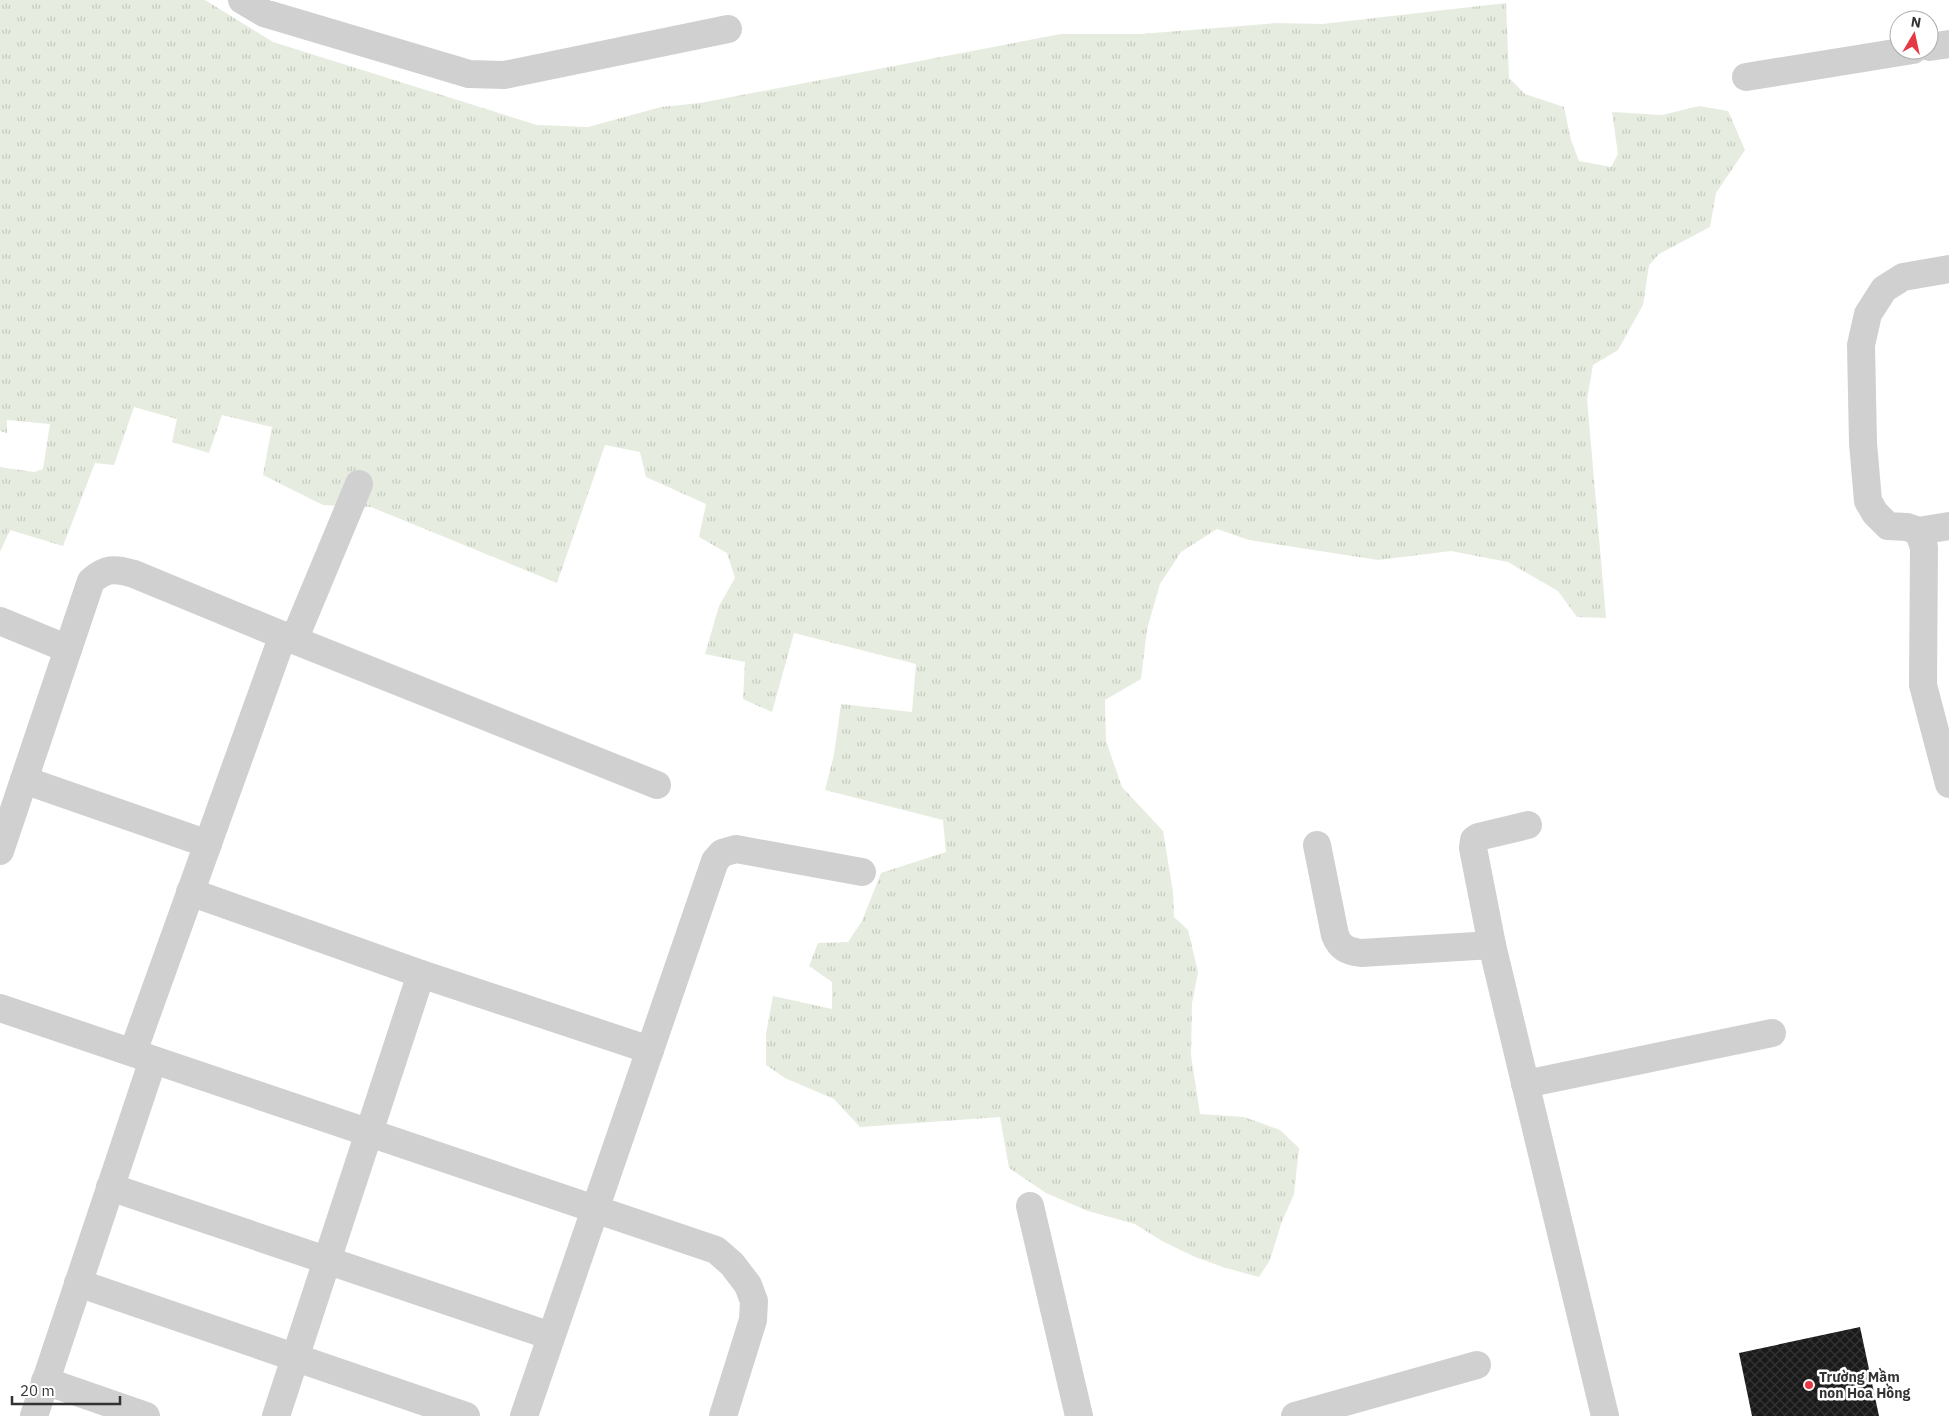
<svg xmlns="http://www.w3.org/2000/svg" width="1949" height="1416" font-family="'IBM Plex Sans',sans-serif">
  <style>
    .grass { fill: url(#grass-tufts) }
    .building { fill: url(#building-cross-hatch) }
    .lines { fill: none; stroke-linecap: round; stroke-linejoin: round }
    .minor { stroke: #d0d0d0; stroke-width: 28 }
    .poi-dot { fill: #e63946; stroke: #fff; stroke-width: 2 }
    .labels { text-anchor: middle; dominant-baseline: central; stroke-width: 5; stroke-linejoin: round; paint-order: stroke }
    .poi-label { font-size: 14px; font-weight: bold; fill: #333; stroke: #fff; text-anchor: start }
  </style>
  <defs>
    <pattern id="grass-tufts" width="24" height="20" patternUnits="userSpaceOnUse" patternTransform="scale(1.25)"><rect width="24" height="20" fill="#e6ecdf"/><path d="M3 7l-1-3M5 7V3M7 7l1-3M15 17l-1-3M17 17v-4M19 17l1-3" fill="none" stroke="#c6cbc0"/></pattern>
    <pattern id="building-cross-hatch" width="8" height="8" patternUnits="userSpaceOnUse" patternTransform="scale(1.25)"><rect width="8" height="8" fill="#1a1a1a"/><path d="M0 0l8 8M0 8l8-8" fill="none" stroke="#333"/></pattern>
  </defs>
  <rect width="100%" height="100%" fill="#fff"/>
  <!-- grass -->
  <path class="grass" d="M 0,0 L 205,0 L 273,42 L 537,125 L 588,127 L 661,107 L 700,103 L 1061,34 L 1141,34 L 1277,23 L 1322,24 L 1506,3 L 1509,78 L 1525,94 L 1564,107 L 1571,140 L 1579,161 L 1611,167 L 1618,154 L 1612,112 L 1662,115 L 1699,106 L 1728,111 L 1745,150 L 1716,193 L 1710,227 L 1659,254 L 1649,265 L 1643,305 L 1618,350 L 1593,365 L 1587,399 L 1606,618 L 1577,617 L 1558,591 L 1508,562 L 1451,551 L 1378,560 L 1249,540 L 1217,529 L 1181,552 L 1160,584 L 1147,629 L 1141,679 L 1105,700 L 1106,741 L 1122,787 L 1163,831 L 1173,892 L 1174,917 L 1188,930 L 1198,972 L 1192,1003 L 1191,1055 L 1200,1114 L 1244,1117 L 1280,1130 L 1299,1148 L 1294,1194 L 1281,1224 L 1270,1260 L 1259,1277 L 1226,1268 L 1195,1257 L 1162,1241 L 1135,1224 L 1088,1211 L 1046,1193 L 1009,1168 L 1000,1117 L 860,1127 L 834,1099 L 785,1078 L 766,1065 L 766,1034 L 773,996 L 832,1009 L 832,982 L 809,966 L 818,943 L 848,942 L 862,921 L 881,873 L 946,852 L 943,820 L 825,790 L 834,755 L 841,704 L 912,712 L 916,664 L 794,633 L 772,712 L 743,699 L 745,662 L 705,654 L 719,606 L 735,578 L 727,553 L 699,537 L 706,504 L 646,477 L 640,452 L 605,445 L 557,583 L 371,507 L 323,505 L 263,475 L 272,427 L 222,415 L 209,453 L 172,442 L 177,419 L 134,407 L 114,465 L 95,463 L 63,546 L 10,530 L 0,552 L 0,467 L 34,472 L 43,469 L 50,424 L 7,420 L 7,433 L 0,431 Z"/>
  <!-- building -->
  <path class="building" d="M 1860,1327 L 1879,1416 L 1752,1416 L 1739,1353 Z"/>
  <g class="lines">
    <!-- minor -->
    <g class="minor">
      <path d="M 242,0 L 264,13 L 469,74 L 504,75 L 728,29"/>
      <path d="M 1929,47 L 1949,44"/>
      <path d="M 1746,77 L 1913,50"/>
      <path d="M 1949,269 L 1903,277 L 1884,289 L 1868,314 L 1861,345 L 1863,443 L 1868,501 L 1875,513 L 1888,526 L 1907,527 L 1918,531 L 1924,547 L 1923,685 L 1949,784"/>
      <path d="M 1918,531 L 1949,526"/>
      <path d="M 0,621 L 68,649"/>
      <path d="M 294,640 L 359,484"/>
      <path d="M 24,780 L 208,844"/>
      <path d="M 1528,825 L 1478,837 L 1474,840 L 1473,848 L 1492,945 L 1605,1416"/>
      <path d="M 1317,845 L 1335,935 C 1340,948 1347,951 1361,953 L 1492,945"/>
      <path d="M 0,851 L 91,581 C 106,568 114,568 134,574 L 294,640 L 657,785"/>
      <path d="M 190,892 L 421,974 L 650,1050"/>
      <path d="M 0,1008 L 716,1250 L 732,1264 L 748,1285 L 754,1301 L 753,1320 L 723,1416"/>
      <path d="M 133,1052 L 283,635"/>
      <path d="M 1525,1084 L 1772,1033"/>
      <path d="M 110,1187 L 551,1336"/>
      <path d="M 1030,1206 L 1079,1416"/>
      <path d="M 78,1283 L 466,1416"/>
      <path d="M 45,1381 L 146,1416"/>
      <path d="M 34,1416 L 153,1060"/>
      <path d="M 276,1416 L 421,974"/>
      <path d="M 524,1416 L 715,861 L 722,853 L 736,849 L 862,872"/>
      <path d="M 1295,1416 L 1477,1365"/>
    </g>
  </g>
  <!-- markers -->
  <circle class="poi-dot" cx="1809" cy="1385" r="5"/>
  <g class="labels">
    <!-- poi labels -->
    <g class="poi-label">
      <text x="1819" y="1377">Trường Mầm<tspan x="1819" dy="16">non Hoa Hồng</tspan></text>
    </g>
  </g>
  <!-- north arrow -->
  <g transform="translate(1914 35) rotate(9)"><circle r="24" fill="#ffffff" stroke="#adadad"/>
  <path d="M0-4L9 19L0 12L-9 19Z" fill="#e63946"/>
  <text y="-8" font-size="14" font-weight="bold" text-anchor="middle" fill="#333333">N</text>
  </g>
  <!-- scale -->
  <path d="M12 1396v8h108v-8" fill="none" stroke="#333333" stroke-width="2.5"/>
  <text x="20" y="1396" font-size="15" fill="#333333" stroke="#ffffff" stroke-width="4" paint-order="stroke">20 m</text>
</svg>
